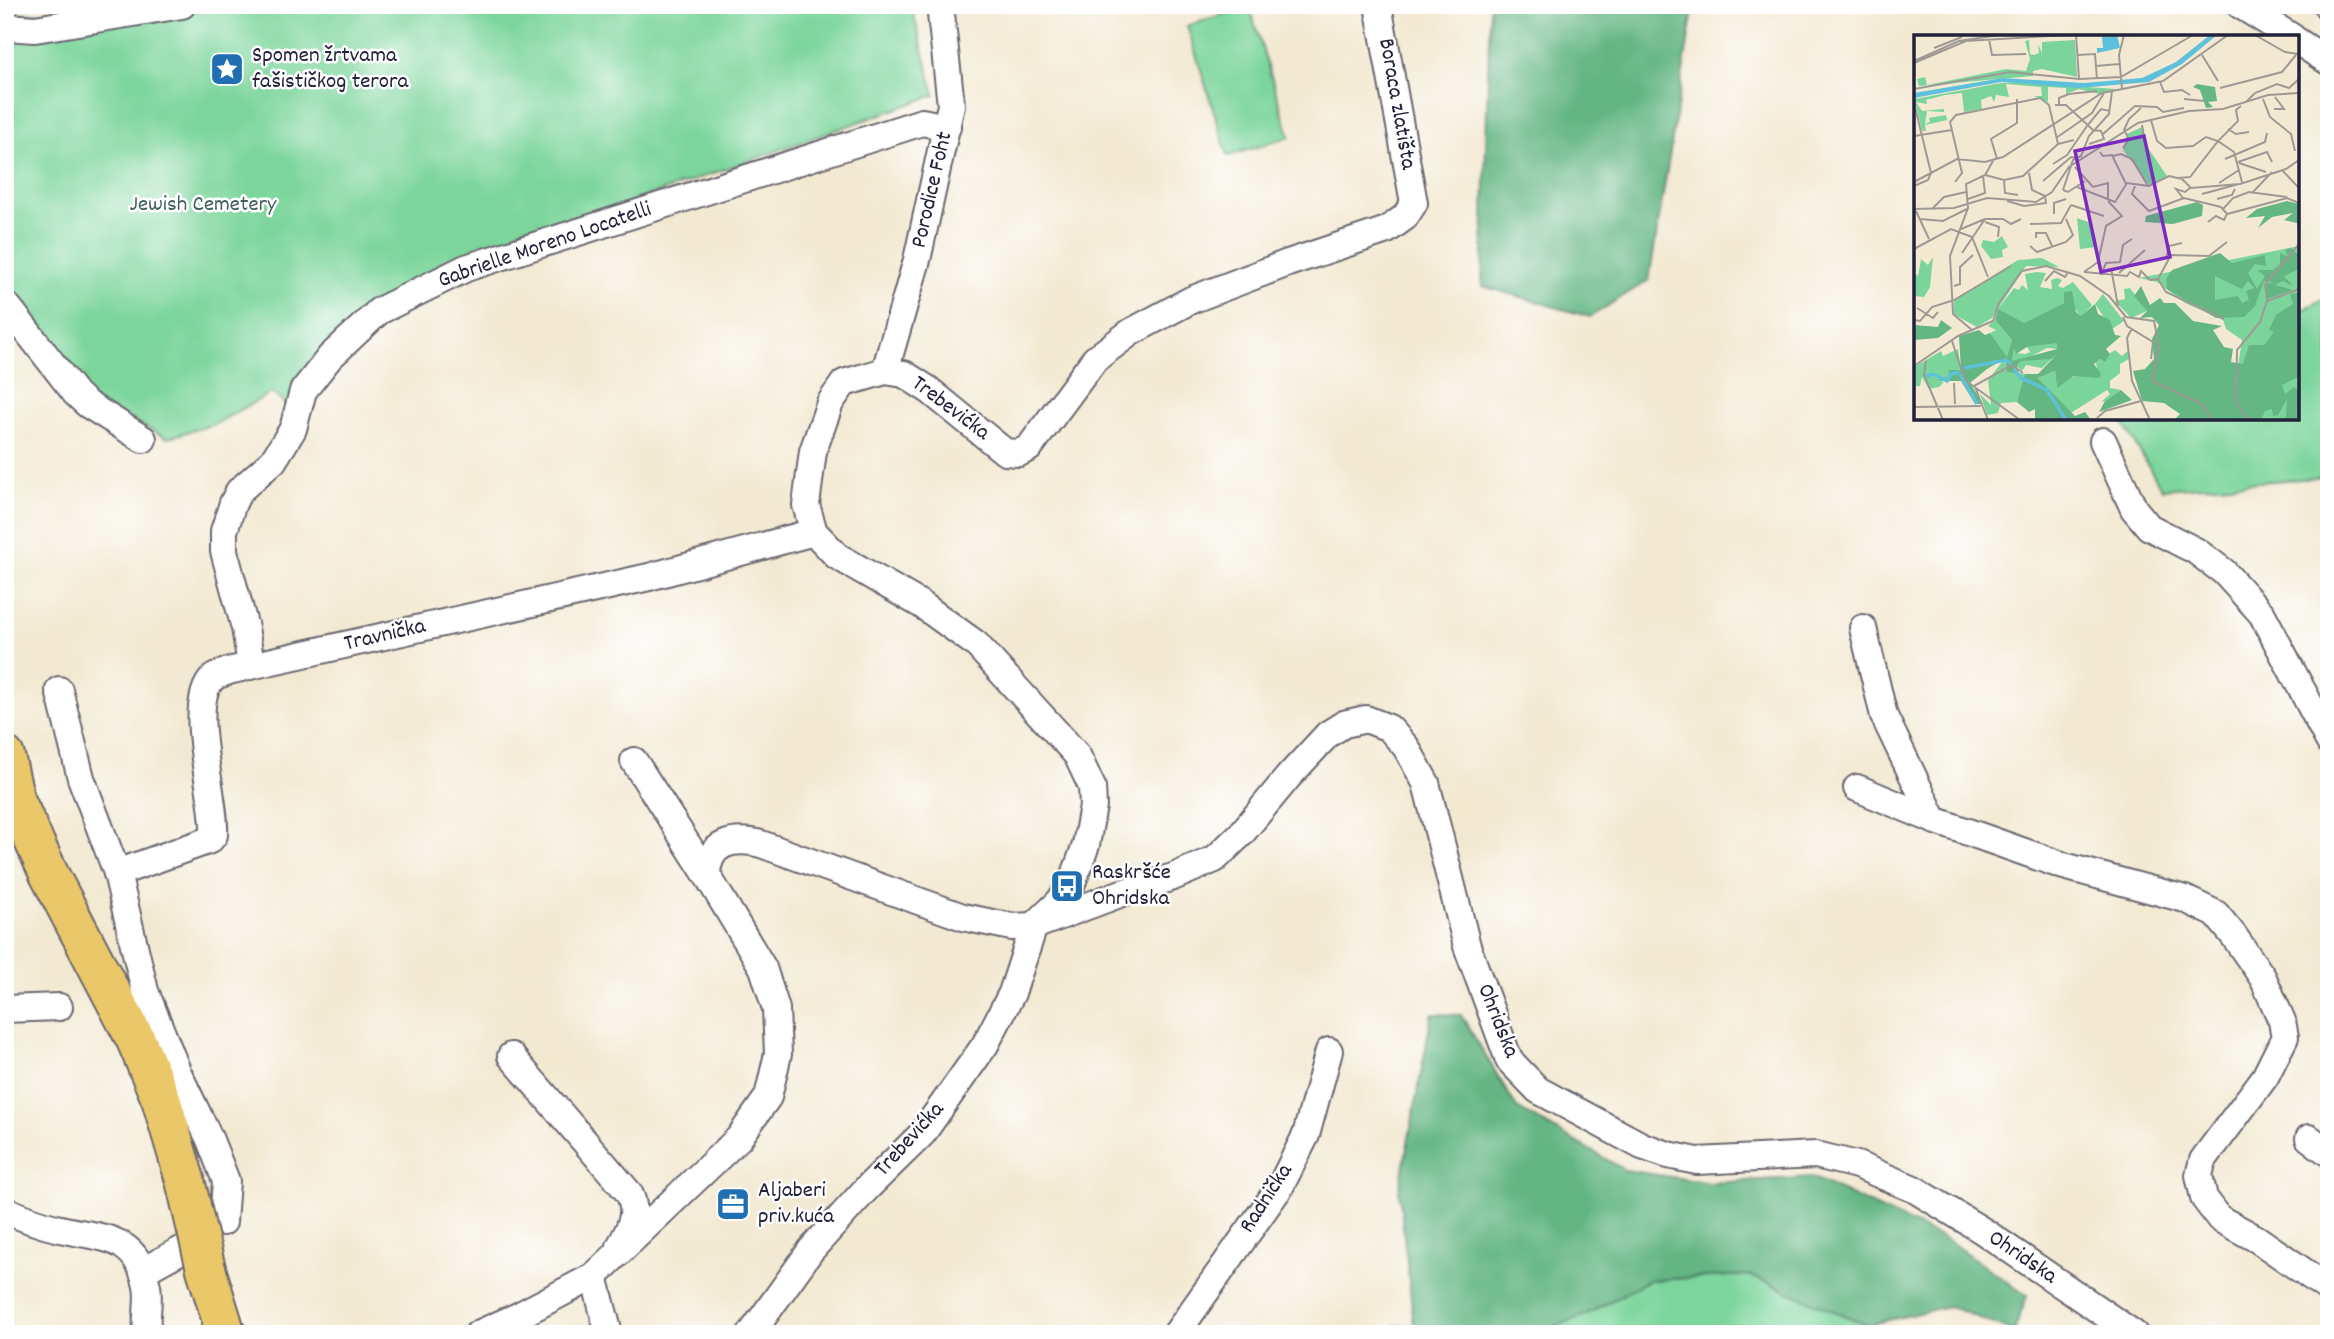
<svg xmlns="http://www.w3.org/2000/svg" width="2334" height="1339" font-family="Dekko,sans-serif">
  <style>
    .green { fill: #7bd59b; stroke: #4e7c6b; stroke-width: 2 }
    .forest { fill: #64b683; stroke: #436c5f; stroke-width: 2 }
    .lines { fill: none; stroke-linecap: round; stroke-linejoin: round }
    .minor-casing { stroke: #6b6870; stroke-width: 30 }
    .primary-casing { stroke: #6b6870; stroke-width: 42 }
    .minor { stroke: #fff; stroke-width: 26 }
    .primary { stroke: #eac769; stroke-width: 38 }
    .primary-bridge-casing { stroke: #6b6870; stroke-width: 42; stroke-linecap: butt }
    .primary-bridge { stroke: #eac769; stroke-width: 38 }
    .labels { text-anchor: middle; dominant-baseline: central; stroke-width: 5; stroke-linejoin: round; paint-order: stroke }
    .poi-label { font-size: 23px; fill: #22223b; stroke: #fff; text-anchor: start }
    .street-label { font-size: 23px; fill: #22223b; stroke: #fff }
    .park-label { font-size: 23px; fill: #41615d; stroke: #fff }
    .inset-river { fill: none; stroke: #5ec1dc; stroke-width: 3.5 }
    .inset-road { fill: none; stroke: #9f9996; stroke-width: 2 }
    .view { fill: #7b2cbf; fill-opacity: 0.15; stroke: #7b2cbf; stroke-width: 3.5 }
    .inset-edge { fill: none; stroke: #22223b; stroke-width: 3.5 }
  </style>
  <rect width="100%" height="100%" fill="#fff"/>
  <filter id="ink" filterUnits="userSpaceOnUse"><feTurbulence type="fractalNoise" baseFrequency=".0143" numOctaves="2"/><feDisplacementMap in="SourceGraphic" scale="14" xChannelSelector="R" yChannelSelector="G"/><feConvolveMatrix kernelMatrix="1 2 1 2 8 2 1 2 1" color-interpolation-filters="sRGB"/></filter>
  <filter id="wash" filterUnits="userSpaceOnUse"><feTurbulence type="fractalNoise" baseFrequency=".00686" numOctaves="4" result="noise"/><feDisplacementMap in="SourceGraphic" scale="28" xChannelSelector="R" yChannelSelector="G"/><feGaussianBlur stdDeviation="1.57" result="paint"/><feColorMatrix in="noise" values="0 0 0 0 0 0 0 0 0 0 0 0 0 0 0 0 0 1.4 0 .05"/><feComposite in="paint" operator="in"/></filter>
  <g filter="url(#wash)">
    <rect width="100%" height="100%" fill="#f3e9d2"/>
    <!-- green -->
    <g class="green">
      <path d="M 123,5 L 911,5 L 935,95 L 431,273 L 291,408 L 271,393 L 215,424 L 167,438 L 82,395 L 5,295 L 5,14 L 81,13 Z"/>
      <path d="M 1249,6 L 1290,137 L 1228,156 L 1187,26 Z"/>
      <path d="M 2329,296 L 2329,477 L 2162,489 L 2120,418 L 2297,418 L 2297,313 Z"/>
      <path d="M 1749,1275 L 1867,1325 L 1868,1334 L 1535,1334 L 1585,1315 L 1649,1280 Z"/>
      <path d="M 1395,1325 L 1414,1326 L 1438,1334 L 1390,1334 Z"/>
    </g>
    <!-- forest -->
    <g class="forest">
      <path d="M 1490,5 L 1694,5 L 1649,280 L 1590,317 L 1482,286 Z"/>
      <path d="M 1432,1014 L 1461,1015 L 1517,1108 L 1625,1170 L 1711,1183 L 1812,1177 L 1949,1241 L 2027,1296 L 2014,1332 L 1949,1306 L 1867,1325 L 1749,1275 L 1649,1280 L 1585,1315 L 1535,1334 L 1438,1334 L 1414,1326 L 1399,1191 Z"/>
    </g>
  </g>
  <g filter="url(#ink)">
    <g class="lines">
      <!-- minor casing -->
      <g class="minor-casing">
        <g id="minor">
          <path d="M 2240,5 L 2292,37"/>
          <path d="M 2327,5 L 2329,8"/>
          <path d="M 5,27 L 35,29 L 182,5"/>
          <path d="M 2297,41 L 2329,62"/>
          <path d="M 5,306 L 9,308 L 76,394 L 87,404 L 143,439"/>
          <path d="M 885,371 L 917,260 L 951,105 L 940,5"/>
          <path d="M 2103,441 L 2134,509 L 2149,527 L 2196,551 L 2224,572 L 2262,614 L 2329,741"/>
          <path d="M 1863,628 L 1884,716 L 1934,820 L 2064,866 L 2185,899 L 2216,914 L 2234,936 L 2263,978 L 2282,1021 L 2285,1037 L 2265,1077 L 2203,1160 L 2199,1175 L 2204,1198 L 2220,1219 L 2257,1239 L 2329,1289"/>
          <path d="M 251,664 L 245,628 L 224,551 L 224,531 L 233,503 L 239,491 L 273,461 L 293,429 L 303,391 L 330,357 L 379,311 L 466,268 L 922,122 L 947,127"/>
          <path d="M 59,690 L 81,778 L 117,873 L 145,991 L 178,1073 L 210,1140 L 226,1181 L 223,1222"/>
          <path d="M 634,761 L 707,875"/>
          <path d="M 1857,788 L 1934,820"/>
          <path d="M 117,873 L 210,840 L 214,835 C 217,798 185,705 213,678 C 217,675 224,673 228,671 L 649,577 L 814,532"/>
          <path d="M 5,1009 L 59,1007"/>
          <path d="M 511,1056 L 629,1193 C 639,1212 630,1229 620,1246"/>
          <path d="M 2309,1138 L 2329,1153"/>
          <path d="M 5,1210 C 21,1217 39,1224 56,1228 C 98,1239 136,1232 147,1286 C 150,1300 145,1317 147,1334"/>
          <path d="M 143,1271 L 183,1249"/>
          <path d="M 594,1276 L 609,1334"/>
          <path d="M 478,1334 L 518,1316 L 594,1276 L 739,1138 L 768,1097 L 778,1054 L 776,1009 L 763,968 L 707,875 C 708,842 734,837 761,844 L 963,917 L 1012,927 L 1034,926 L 1122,893 L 1173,877 L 1215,859 L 1241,834 L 1289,776 L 1328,734 L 1344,724 L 1366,719 L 1389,728 L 1406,747 L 1426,783 L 1467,946 L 1509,1060 L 1538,1090 L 1642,1146 L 1668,1155 L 1697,1161 L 1816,1155 L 1857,1165 L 1914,1189 L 1983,1231 L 2134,1334"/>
          <path d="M 751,1334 L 811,1250 L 867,1188 L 922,1134 L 985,1045 L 1012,993 L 1034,926 L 1059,902 L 1072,883 L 1086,845 L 1093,806 L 1092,787 L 1077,755 L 976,644 L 922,605 L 837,556 L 814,532 L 806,505 L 813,451 L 830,403 L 844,383 L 885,371 L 904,374 L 929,390 L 1005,452 L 1019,453 L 1029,448 L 1095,359 L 1131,332 L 1191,300 L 1288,263 L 1387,230 L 1405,217 L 1414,203 L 1378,5"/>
          <path d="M 1176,1334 L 1280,1187 L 1306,1135 L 1329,1051"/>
        </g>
      </g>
      <!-- primary casing -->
      <g class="primary-casing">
        <g id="primary">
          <path d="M 5,756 L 15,799 L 49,874 L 136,1040 L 161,1099 L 185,1180"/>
          <path d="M 206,1269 L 226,1334"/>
        </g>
      </g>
      <!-- minor -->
      <use href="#minor" class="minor"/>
      <!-- primary -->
      <use href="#primary" class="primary"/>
      <!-- primary-bridge casing -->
      <g class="primary-bridge-casing">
        <path id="primary-bridge" d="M 185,1180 L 206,1269"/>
      </g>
      <!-- primary-bridge -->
      <use href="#primary-bridge" class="primary-bridge"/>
    </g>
  </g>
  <!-- icons -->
  <defs>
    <g id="sight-square" transform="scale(1.75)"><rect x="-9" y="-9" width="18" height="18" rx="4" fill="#1f6fb2" stroke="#fff"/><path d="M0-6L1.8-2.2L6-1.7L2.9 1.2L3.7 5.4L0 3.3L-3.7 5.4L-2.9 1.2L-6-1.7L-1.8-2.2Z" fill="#fff"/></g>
    <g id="bus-square" transform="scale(1.75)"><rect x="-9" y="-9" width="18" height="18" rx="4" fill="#1f6fb2" stroke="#fff"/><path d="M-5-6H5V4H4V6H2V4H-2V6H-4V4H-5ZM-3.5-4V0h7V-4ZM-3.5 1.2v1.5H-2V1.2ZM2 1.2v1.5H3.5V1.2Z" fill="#fff"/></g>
    <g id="office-square" transform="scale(1.75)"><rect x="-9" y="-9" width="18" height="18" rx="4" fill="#1f6fb2" stroke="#fff"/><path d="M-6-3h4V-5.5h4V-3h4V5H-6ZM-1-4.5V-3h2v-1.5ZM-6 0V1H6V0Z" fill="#fff"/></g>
  </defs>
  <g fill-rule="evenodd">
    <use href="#sight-square" x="227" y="69"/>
    <use href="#bus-square" x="1067" y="886"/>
    <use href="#office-square" x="733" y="1204"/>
  </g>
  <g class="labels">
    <!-- poi labels -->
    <g class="poi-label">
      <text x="252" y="56">Spomen žrtvama<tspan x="252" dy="26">fašističkog terora</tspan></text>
      <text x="1092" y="873">Raskršće<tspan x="1092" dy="26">Ohridska</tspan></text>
      <text x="758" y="1191">Aljaberi<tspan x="758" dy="26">priv.kuća</tspan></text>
    </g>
    <!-- street labels -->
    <g class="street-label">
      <text transform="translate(1396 104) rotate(80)">Boraca zlatišta</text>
      <text transform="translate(933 190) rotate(-77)">Porodice Foht</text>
      <text transform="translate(545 246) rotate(-19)">Gabrielle Moreno Locatelli</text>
      <text transform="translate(950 409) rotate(37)">Trebevićka</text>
      <text transform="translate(385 636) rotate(-13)">Travnička</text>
      <text transform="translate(1497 1021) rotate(68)">Ohridska</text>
      <text transform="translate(910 1140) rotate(-48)">Trebevićka</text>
      <text transform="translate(1267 1199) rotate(-57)">Radnička</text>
      <text transform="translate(2022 1258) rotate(34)">Ohridska</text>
    </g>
    <!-- park labels -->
    <g class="park-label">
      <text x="203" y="205">Jewish Cemetery</text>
    </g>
  </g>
  <!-- overview -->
  <g transform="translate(1914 35)">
    <rect width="385" height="385" fill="#f3e9d2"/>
    <path d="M 115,5 L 116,19 L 120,20 L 125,18 L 124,9 L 128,18 L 128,7 L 161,5 L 163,42 L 128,34 L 119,36 L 119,41 L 5,51 L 3,44 L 11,42 L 13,50 L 92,34 L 112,36 L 116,24 L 111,6 ZM 87,48 L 118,48 L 202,54 L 185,59 L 165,54 L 152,59 L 152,53 L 134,52 L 134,67 L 120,61 L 128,61 L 127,52 L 92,49 L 95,62 L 82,60 L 80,67 L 77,61 L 67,65 L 68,74 L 50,77 L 48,58 L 31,60 L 12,65 L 13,69 L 2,67 L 8,76 L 30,74 L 30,77 L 13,76 L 11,89 L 16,87 L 15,83 L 32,80 L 33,85 L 11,90 L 12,96 L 8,96 L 1,66 L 1,64 ZM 228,92 L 234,113 L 253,141 L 236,151 L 209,115 L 213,99 ZM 163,183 L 177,188 L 182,212 L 166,214 ZM 88,201 L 94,212 L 88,215 L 89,222 L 77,224 L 67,211 L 69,205 L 80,207 ZM 385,211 L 385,385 L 332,385 L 318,370 L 328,305 L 312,294 L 309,285 L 271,268 L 243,247 L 225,243 ZM 19,222 L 16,252 L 10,262 L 0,261 L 0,238 L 4,241 L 7,224 L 14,230 ZM 128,223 L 145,232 L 112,231 L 78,283 L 63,292 L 39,279 L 40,265 L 104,225 ZM 123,237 L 132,238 L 126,252 L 138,254 L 137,245 L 143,243 L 148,245 L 144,251 L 149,253 L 159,247 L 178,270 L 167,282 L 150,258 L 150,268 L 109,289 L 84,274 L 100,253 L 105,255 L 108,250 L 114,255 L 111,239 ZM 216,253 L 233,276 L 217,283 L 201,266 L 211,264 L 210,254 ZM 189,259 L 210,286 L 198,294 L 181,269 ZM 81,285 L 98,305 L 93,337 L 112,339 L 103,367 L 87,368 L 84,378 L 73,380 L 66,359 L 77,370 L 74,345 L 92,322 L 76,298 L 82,295 L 74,291 ZM 143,307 L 143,314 L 133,313 L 110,325 L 144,318 L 128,333 L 112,330 L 108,336 L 102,330 L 106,327 L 98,327 L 100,311 L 102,318 L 111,319 L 116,317 L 113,312 ZM 44,314 L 47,336 L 26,346 L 30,347 L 25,352 L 15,354 L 8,342 L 6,351 L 0,351 L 0,332 L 27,316 L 29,321 ZM 201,315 L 208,321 L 215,315 L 215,324 L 206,329 L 206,338 L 196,346 L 196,353 L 207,355 L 191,366 L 187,367 L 196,359 L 193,355 L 157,378 L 124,343 L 141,336 L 143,352 L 161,341 L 184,341 L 182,327 Z" fill="#7bd59b"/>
    <path d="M 283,49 L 301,52 L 303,66 L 294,67 L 299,72 L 292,73 L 286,55 L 279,52 ZM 373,166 L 385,169 L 384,195 L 383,188 L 370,185 L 379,178 L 358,182 L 344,193 L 351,181 L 332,183 L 343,174 ZM 283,167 L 289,170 L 288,181 L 259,189 L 231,187 L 232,181 ZM 377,213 L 385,220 L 385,234 L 370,241 L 379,251 L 369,246 L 361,250 L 379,255 L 353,264 L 352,249 L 360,247 L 350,246 L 341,271 L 330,282 L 302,283 L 253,254 L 252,244 L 258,235 L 306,218 L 318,228 L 351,220 L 352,231 L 341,229 L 334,238 L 343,254 L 351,241 L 343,235 L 359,235 L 366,229 L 366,218 L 374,222 L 371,215 ZM 301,241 L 328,254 L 334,246 L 340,253 L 332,256 L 335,265 L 328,268 L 324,261 L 301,265 ZM 227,251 L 236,270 L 246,263 L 250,268 L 261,268 L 279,286 L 308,291 L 299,295 L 310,312 L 319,314 L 317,327 L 329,329 L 335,310 L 350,310 L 360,297 L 355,295 L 362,280 L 379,269 L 376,259 L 385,258 L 385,342 L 368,350 L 371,359 L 380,352 L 385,356 L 385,384 L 367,385 L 372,382 L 373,364 L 364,380 L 359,381 L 358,374 L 351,376 L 347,385 L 260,385 L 266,379 L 250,368 L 228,366 L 219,336 L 231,334 L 240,324 L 238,304 L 245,290 L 238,282 L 226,283 L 233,276 L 220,261 ZM 158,256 L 162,277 L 167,281 L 181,269 L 184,279 L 196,285 L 201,300 L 207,301 L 192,314 L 196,319 L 191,327 L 186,324 L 180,329 L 187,339 L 185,343 L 160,341 L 143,353 L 141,336 L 124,343 L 161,381 L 171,377 L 177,385 L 121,385 L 121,374 L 115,377 L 103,367 L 111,339 L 124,339 L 143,319 L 137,324 L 107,326 L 103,330 L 105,339 L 93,337 L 92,323 L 73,334 L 56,348 L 69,369 L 61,369 L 47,346 L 26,346 L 25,342 L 34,343 L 35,335 L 47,335 L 45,301 L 65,295 L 71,300 L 76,298 L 93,322 L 98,305 L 81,285 L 84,274 L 110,288 L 150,268 L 150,257 ZM 143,308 L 143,314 L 98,326 L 100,313 L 102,319 L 113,312 ZM 27,285 L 38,293 L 24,303 L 0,305 L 0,290 L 24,292 ZM 207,355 L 218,365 L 185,377 L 191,366 Z" fill="#64b683" fill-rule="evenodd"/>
    <path d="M 203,0 L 206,13 L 183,18 L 183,13 L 189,13 L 188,2 ZM 296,0 L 303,0 L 268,29 L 235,47 L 165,53 L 87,47 L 0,63 L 0,58 L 89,43 L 170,48 L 228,43 L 262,27 Z" fill="#5ec1dc"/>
    <path class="inset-river" d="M 50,333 L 92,325 L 97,329M 100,334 L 107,343 L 133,355 L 152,385M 46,339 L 63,369M 12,341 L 19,339 L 33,346 L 37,339 L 45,337"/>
    <path class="inset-road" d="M 162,0 L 165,44M 341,0 L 371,17 L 385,19M 75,4 L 78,20 L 112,19M 20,13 L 48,2M 163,20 L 181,19 L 183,44M 288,20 L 304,46M 0,26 L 45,6 L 85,0M 0,28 L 52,6 L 154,0M 182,31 L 205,29M 246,47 L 250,57 L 268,55 L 276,60M 306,53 L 368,37 L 382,20M 0,54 L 96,37 L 165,44 L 207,42 L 279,0M 208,54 L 205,20 L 210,0M 270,64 L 291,66M 349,64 L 356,82 L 377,99 L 381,116M 332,67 L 341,58 L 363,49 L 375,53 L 385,44M 0,68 L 17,138M 145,69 L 145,63 L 155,59 L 183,56M 141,70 L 152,70 L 179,95 L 187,96 L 190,104 L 175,109M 327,71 L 322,75 L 324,86 L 304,106 L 320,117 L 328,147M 360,74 L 370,74 L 361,62M 237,85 L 243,106 L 252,113 L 279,111 L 292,102 L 304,106 L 276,142 L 264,143M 228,90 L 232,112M 173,91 L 187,74 L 196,76M 314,94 L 322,99 L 335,97M 189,99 L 221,71 L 243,72 L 249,77 L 270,73M 0,101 L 38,95M 142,103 L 178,78 L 190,58M 209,113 L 215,104 L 210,95 L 215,84 L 227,73M 186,117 L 189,121 L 198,120 L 212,149M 199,121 L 207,119 L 218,124 L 234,151M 83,124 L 77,104 L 103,88 L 103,64M 311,124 L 351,107 L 353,98M 324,127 L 353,117 L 358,127M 325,128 L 352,137M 139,129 L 153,120 L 173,91M 161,132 L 179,152 L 194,148 L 194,165M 368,135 L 385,153M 71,140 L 90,145 L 109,141 L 144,109 L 160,105M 90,145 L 91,158 L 104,160M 129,146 L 157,122 L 163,123M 0,147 L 43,124 L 71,127 L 89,122 L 188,58 L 249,46 L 314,0M 41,147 L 48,138 L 36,87 L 42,80 L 126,63 L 135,70 L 144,109M 305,148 L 325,135M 0,151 L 14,145 L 17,138M 221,151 L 218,159 L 235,176 L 270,163 L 307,172 L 313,179 L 373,163 L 385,168M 163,152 L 201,167 L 213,148 L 235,151 L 255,141 L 268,144 L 277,153 L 326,149 L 372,134 L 385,125M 149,155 L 159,125 L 167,121 L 175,101 L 195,79 L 198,56M 149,155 L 154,157 L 171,146M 338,158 L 358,137M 288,159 L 325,149M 269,163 L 262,154 L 271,157 L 276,153M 54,164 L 71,158 L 69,141M 303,164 L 318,160 L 321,154M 93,166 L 110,171 L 132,168 L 131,161 L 118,155 L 115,138M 157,170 L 190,181M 19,173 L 30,162 L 52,157M 0,174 L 40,173 L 73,163 L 122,167 L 138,157 L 155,132 L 224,88 L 275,76 L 309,74 L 354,60 L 385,58M 309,174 L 319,163 L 335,157 L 373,162M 2,176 L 15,204M 140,179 L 140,168 L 152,164M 6,184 L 29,186 L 53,174M 71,187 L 85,192 L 84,202M 294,187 L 302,181 L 310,185 L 313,179M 116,189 L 147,188 L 157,170M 47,194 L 71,184 L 89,184 L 97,189 L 107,184M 58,202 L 74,242M 122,203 L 122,198 L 132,198 L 138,211M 116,211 L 123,217 L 152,207 L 159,200 L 152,184M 0,214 L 37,194 L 58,202M 48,218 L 71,184M 252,224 L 255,211 L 268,208M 197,233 L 204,271M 170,237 L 184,227 L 192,191 L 208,181 L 194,166M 170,237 L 213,241 L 216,237 L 225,242 L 227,236 L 236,245 L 244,244M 205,238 L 231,215M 187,240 L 192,228 L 206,227 L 209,210 L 218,204M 244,244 L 257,220 L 295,221 L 313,207M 244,244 L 252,257 L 310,284M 131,246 L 140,236 L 151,242 L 154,237M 40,251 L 46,249 L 46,232 L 59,220M 353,265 L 351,249 L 385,209M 3,273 L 19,283 L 24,277M 209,282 L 213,291 L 239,307 L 237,324M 0,285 L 6,286 L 18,272 L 40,265 L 97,231M 218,293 L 213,303 L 218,346 L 236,385M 59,296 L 39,279 L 36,221 L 54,173 L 52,149 L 71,140 L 79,126M 38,306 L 51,345 L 106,385M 12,326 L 10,340 L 29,385M 0,331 L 44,301 L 79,286 L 85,268 L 108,236 L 132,231 L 166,241 L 195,261 L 212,282 L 240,286 L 245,311 L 238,346 L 288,369 L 298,385M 40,348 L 41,369M 60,351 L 98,330 L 109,338M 61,352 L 74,385M 0,372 L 67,371M 183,383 L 191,376 L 227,366M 29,384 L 55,385M 334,385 L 322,368 L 323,315 L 346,287 L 353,266 L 385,254"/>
    <path class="view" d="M 230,101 L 256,222 L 187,237 L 161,116 Z"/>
    <rect width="385" height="385" class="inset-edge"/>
  </g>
  <!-- margin -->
  <rect width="2334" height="1339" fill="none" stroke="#fff" stroke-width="28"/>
</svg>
